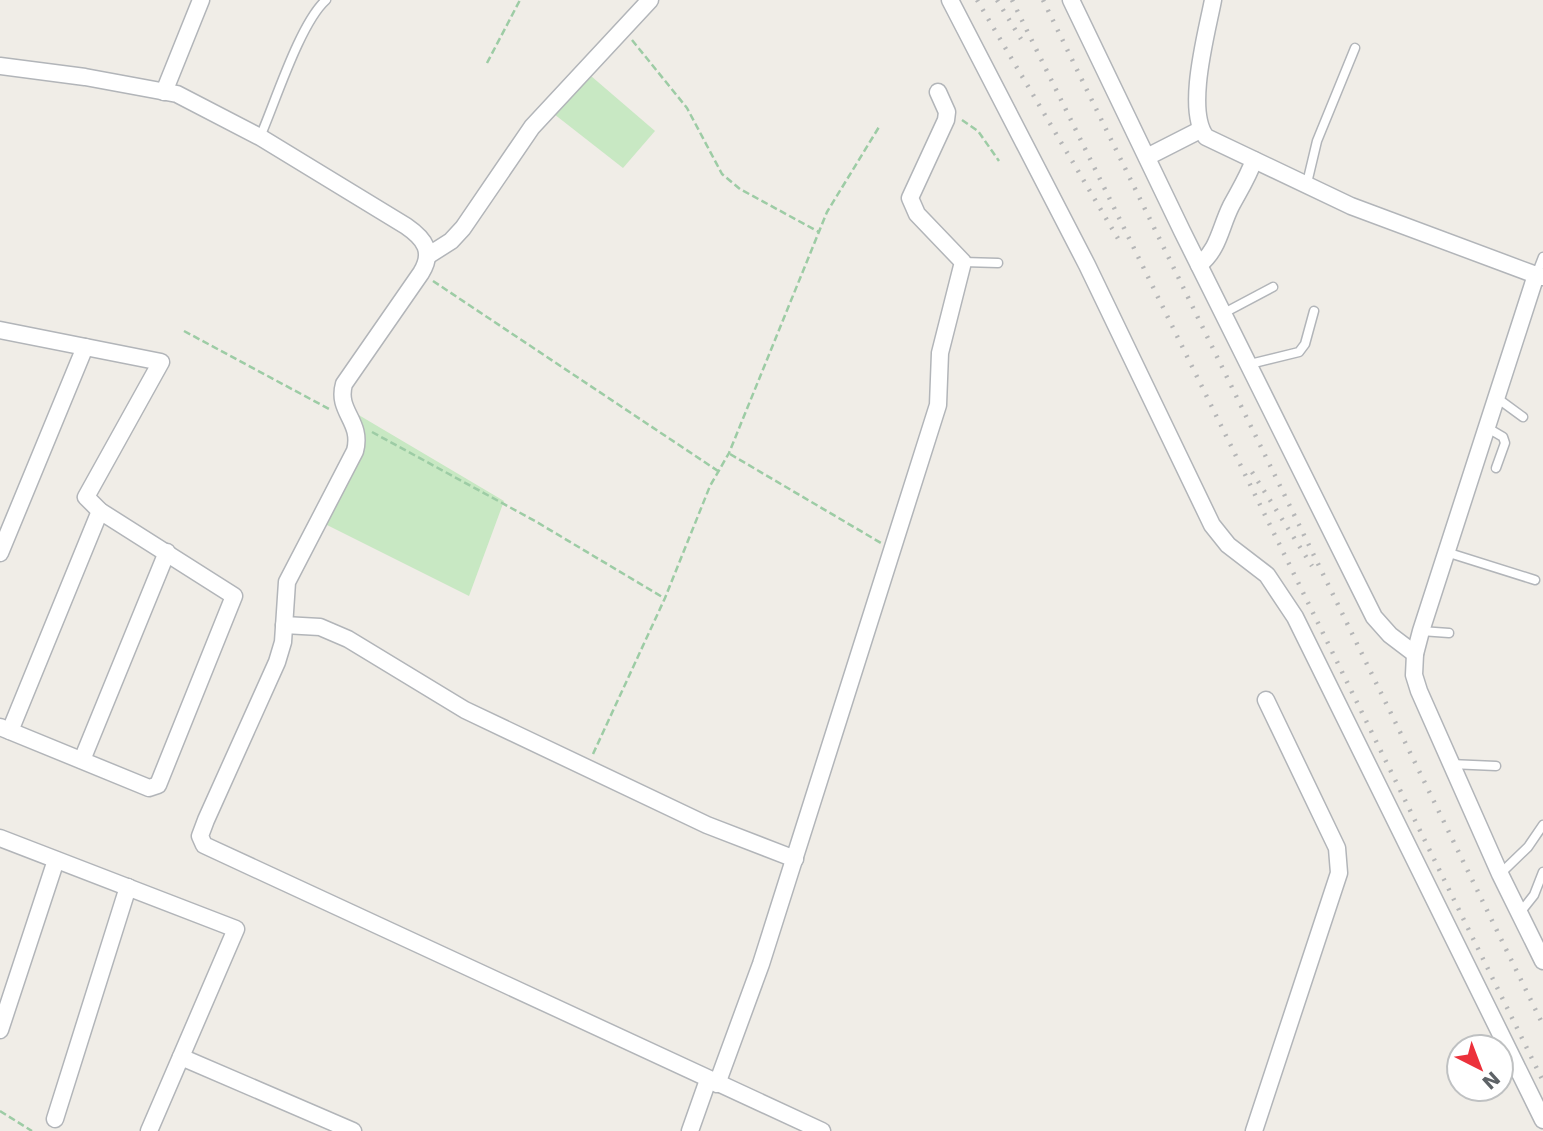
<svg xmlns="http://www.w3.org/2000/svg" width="1543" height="1131" font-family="'DejaVu Sans',sans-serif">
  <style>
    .green { fill: #c8e8c3 }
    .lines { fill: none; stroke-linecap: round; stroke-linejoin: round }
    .service-casing { stroke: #b2b5b9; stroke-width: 11 }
    .minor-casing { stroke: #b2b5b9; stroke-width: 19 }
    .path { stroke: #9dcca5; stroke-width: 2.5; stroke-dasharray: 7 3.5; stroke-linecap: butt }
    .service { stroke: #fff; stroke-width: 8 }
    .minor { stroke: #fff; stroke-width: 16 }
    .rail { stroke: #b5b6b7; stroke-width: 4.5; stroke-dasharray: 2 9; stroke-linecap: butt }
  </style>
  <rect width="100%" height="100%" fill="#f0ede7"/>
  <!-- green -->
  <g class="green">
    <path d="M 591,76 L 655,131 L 623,168 L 554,114 Z"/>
    <path d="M 357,414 L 504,501 L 469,596 L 325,524 L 363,452 Z"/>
  </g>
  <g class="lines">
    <!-- service casing -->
    <g class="service-casing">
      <g id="service">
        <path d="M 260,137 C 275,103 300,23 326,0"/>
        <path d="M 1307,183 L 1317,141 L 1355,48"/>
        <path d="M 963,262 L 998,263"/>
        <path d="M 1536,275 L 1543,257"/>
        <path d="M 1224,313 L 1273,287"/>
        <path d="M 1250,364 L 1299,352 L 1305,344 L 1314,311"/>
        <path d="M 1497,398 L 1523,417"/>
        <path d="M 1486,427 L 1503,437 L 1505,443 L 1496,468"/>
        <path d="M 1446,552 L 1535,580"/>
        <path d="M 1421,631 L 1449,633"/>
        <path d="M 1450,764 L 1496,766"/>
        <path d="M 1500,874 L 1528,847 L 1543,825"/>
        <path d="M 1519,914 L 1534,895 L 1543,872"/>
      </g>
    </g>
    <!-- minor casing -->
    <g class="minor-casing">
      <g id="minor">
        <path d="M 950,0 L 1087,265 L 1212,525 L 1228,545 L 1267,575 L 1295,617 L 1543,1120"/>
        <path d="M 1071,0 L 1182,231 L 1374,617 L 1390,635 L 1415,654"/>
        <path d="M 1213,0 C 1207,32 1185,110 1206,137 L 1351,206 L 1536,275"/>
        <path d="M 0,66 L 85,77 L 177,94 L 260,137 L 406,226 C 425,239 434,252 421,273 L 344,384 C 336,412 363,421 355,451 L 287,582 L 283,642 L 277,662 L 206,820 L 200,836 L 204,845 L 822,1131"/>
        <path d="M 164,92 L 201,0"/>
        <path d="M 1147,157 L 1200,130"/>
        <path d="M 429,255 L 451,241 L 463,228 L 532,127 L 650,0"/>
        <path d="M 1199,265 C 1219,249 1220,228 1231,206 C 1239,191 1248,177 1254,160"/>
        <path d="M 1543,277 L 1536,275 L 1421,631 L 1415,654 L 1414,675 L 1419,691 L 1500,874 L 1543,961"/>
        <path d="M 0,330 L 161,362 L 86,497 L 100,511 L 234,596 L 158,785 L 149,788 L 0,727"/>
        <path d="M 0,553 L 85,347"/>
        <path d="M 284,625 L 320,627 L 348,639 L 465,710 L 707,825 L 795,859"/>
        <path d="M 10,731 L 100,511"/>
        <path d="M 82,760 L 167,552"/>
        <path d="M 0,838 L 236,929 L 149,1131"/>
        <path d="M 0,1030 L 56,860"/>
        <path d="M 181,1057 L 353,1131"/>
        <path d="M 717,1084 L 761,964 L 938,405 L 940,353 L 963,262 L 917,214 L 910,198 L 946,120 L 947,112 L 938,92"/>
        <path d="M 55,1119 L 128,887"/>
        <path d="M 690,1131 L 708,1080"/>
        <path d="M 1254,1131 L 1339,873 L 1337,848 L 1266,700"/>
      </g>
    </g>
    <!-- path -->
    <g class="path">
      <path d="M 632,40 L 687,108 L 722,174 L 740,189 L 819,232"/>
      <path d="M 487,63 L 520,0"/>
      <path d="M 962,120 L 978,131 L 999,161"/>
      <path d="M 433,281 L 718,471"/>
      <path d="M 184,331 L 329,409"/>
      <path d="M 372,432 L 535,521 L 664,598"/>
      <path d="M 730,454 L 881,543"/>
      <path d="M 593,754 L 665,598 L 710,486 L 729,453 L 827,212 L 879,127"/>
      <path d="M 0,1111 L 32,1131"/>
    </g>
    <!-- service -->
    <use href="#service" class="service"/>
    <!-- minor -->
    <use href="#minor" class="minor"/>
    <!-- rail -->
    <g class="rail">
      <path d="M 977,0 L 1120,242"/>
      <path d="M 997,0 L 1021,39"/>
      <path d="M 1012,0 L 1543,1081"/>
      <path d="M 1043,0 L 1543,1025"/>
      <path d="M 1252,472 L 1312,566"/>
    </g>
  </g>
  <!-- north arrow -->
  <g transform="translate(1480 1068) rotate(138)"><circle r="33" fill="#ffffff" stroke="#bfc1c2" stroke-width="2"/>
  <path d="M0-5L12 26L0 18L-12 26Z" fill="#ec313b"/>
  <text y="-10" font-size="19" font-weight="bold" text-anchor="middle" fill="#5e6367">N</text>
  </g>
</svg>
